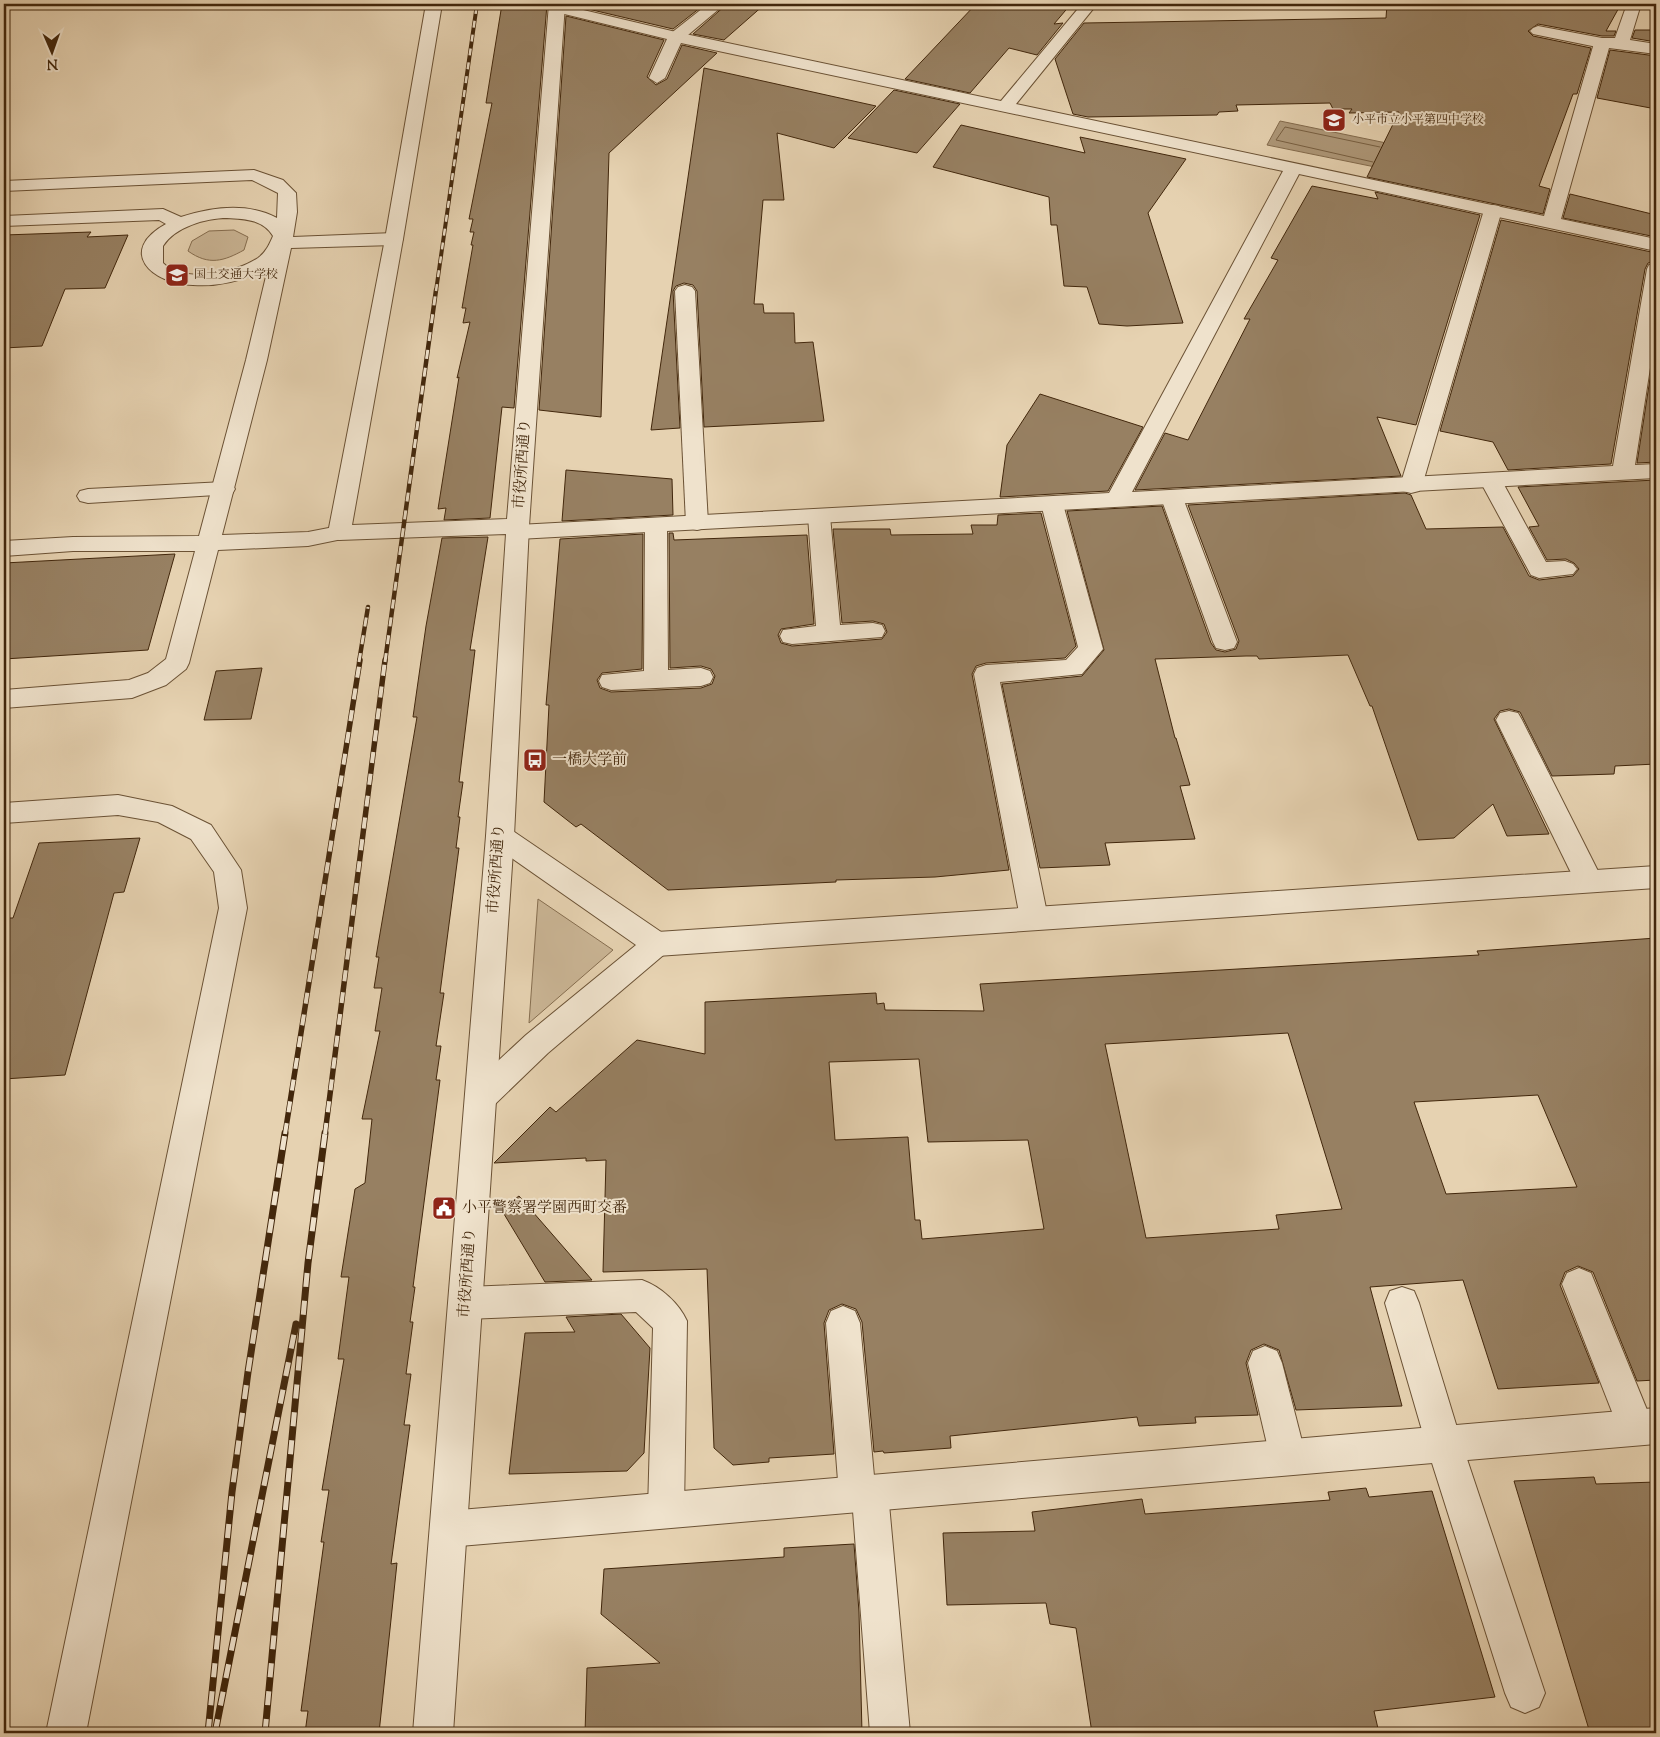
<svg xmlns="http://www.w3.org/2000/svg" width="1660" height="1737" font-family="'Sorts Mill Goudy','Noto Serif JP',serif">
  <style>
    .green { fill: #cab595; stroke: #866e50 }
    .water { fill: #ae9879; stroke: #836b4d }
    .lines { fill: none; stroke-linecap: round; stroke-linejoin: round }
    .shore { stroke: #786042; stroke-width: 1 }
    .building { fill: #978062; stroke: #42270c; fill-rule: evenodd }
    .service-casing { stroke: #6b5235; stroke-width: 2 }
    .pedestrian-casing { stroke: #6b5235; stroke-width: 2 }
    .minor-casing { stroke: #6b5235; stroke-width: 2 }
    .tertiary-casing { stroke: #6b5235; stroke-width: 2 }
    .service { fill: #efe2cc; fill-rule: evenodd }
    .pedestrian { fill: #efe2cc; fill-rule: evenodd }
    .minor { fill: #efe2cc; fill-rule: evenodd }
    .tertiary { fill: #efe2cc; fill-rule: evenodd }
    .rail-far3-casing { stroke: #42270c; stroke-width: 4 }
    .rail-far2-casing { stroke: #42270c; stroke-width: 4.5 }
    .rail-far1-casing { stroke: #42270c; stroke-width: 5.5 }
    .rail-casing { stroke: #42270c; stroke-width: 7 }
    .rail-far3 { stroke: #efe2cc; stroke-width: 2.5; stroke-dasharray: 7; stroke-linecap: butt }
    .rail-far2 { stroke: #efe2cc; stroke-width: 3; stroke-dasharray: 9; stroke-linecap: butt }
    .rail-far1 { stroke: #efe2cc; stroke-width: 4; stroke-dasharray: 11; stroke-linecap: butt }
    .rail { stroke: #efe2cc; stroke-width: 5; stroke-dasharray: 14; stroke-linecap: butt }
    .labels { text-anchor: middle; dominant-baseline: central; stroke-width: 4; stroke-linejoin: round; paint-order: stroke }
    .far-poi-label { font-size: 12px; fill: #42270c; stroke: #efe2cc; text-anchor: start }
    .street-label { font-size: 15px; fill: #42270c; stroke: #efe2cc }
    .poi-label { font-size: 15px; fill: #42270c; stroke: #efe2cc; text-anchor: start }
  </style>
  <rect width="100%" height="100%" fill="#e6d2b1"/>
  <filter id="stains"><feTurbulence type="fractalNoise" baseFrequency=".004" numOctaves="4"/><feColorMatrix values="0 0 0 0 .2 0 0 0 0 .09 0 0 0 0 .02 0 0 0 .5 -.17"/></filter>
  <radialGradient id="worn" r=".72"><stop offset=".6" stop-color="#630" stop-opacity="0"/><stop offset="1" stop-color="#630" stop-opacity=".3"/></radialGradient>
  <!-- green -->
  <g class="green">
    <path d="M 234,230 L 248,237 L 244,250 C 224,261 209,266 188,251 L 192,241 L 209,231 Z"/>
    <path d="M 538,899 L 613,950 L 529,1023 Z"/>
  </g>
  <!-- water -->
  <path class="water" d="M 1280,121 L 1396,145 L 1385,169 L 1267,145 Z"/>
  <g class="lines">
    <!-- shore -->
    <path class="shore" d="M 1373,162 L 1276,140 L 1285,127 L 1380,147"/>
  </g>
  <!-- building -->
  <g class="building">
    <path d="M 502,4 L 547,4 L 514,408 L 502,407 L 490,518 L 444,520 L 446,508 L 438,509 L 459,377 L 457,378 L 470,322 L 463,323 L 466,308 L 462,308 L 473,245 L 471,245 L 474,232 L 470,232 L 473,219 L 469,219 L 492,103 L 486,103 Z"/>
    <path d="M 567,4 L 705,4 L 673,29 Z"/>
    <path d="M 727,4 L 765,4 L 724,40 L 693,34 Z"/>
    <path d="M 976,4 L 1071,4 L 1054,24 L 1063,23 L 1037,55 L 1009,48 L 970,93 L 905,79 Z"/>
    <path d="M 1387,4 L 1621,4 L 1606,31 L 1616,31 L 1614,36 L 1602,36 L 1538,24 L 1528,31 L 1533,36 L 1591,48 L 1577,94 L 1573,94 L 1539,186 L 1550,189 L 1543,214 L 1367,177 L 1399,112 L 1349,113 L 1352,109 L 1333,109 L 1330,103 L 1236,105 L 1238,111 L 1219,112 L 1217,115 L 1088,117 L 1073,114 L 1055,59 L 1084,23 L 1386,18 Z"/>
    <path d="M 566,16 L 664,40 L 647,77 L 656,85 L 667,79 L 682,45 L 717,53 L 609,153 L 601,417 L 539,410 Z"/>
    <path d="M 1635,30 L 1656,30 L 1656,42 L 1632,38 Z"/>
    <path d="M 1610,50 L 1656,56 L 1656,109 L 1597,98 Z"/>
    <path d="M 704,68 L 876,106 L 834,148 L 777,133 L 784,200 L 763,200 L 754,304 L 763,304 L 764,313 L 794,313 L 795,343 L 813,342 L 824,421 L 704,427 L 697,291 L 693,285 L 684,283 L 676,286 L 673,291 L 680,428 L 651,430 Z"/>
    <path d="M 894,90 L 960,104 L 917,153 L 848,138 Z"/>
    <path d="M 961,125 L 1085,153 L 1080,137 L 1186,159 L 1148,213 L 1183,323 L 1127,326 L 1099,324 L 1087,287 L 1064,286 L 1057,225 L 1051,225 L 1049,197 L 933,167 Z"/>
    <path d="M 1312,186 L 1378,199 L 1375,192 L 1480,215 L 1416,425 L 1377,417 L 1401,476 L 1135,490 L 1165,433 L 1188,440 L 1250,319 L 1244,319 L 1278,260 L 1271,258 Z"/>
    <path d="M 1570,194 L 1656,215 L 1656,237 L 1563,218 Z"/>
    <path d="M 1501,220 L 1656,253 L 1656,261 L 1648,263 L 1645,269 L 1611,464 L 1508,470 L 1493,442 L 1440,431 Z"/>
    <path d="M 91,232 L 87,237 L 128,235 L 105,288 L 65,289 L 42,346 L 4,348 L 4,235 Z"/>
    <path d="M 1656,340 L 1656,462 L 1637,463 Z"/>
    <path d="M 1040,394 L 1143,427 L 1108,491 L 1000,497 L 1007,445 Z"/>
    <path d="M 566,470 L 672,479 L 673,515 L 562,521 Z"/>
    <path d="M 1656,480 L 1656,764 L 1615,766 L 1614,774 L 1552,776 L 1520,712 L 1509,709 L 1500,711 L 1494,719 L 1549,834 L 1507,836 L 1493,804 L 1454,838 L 1418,840 L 1372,706 L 1370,706 L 1348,655 L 1259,659 L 1257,656 L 1246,656 L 1155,659 L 1175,738 L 1176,738 L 1190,785 L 1180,786 L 1195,839 L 1105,843 L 1110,865 L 1040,868 L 1002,684 L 1082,676 L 1104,650 L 1067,511 L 1162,506 L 1211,643 L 1216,650 L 1225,652 L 1236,649 L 1239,641 L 1188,505 L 1405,493 L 1411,495 L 1426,529 L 1503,527 L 1529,576 L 1539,580 L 1573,576 L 1579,569 L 1574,563 L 1566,559 L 1547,560 L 1529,527 L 1539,526 L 1518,487 Z"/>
    <path d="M 1041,513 L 1076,646 L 1065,658 L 986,663 L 976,666 L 972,674 L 1009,870 L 935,877 L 836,880 L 836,882 L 668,890 L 581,824 L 576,827 L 544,802 L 549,705 L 546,705 L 560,539 L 643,534 L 642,669 L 602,673 L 597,680 L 600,688 L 611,692 L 701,688 L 712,684 L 715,676 L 711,669 L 701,666 L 670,668 L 669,533 L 673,533 L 674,540 L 807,535 L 814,624 L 781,629 L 778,635 L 781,643 L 792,646 L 882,639 L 887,632 L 884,624 L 873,621 L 842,623 L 833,529 L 890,529 L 891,535 L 973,534 L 971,525 L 997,525 L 998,515 Z"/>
    <path d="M 488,537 L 470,650 L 475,650 L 459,782 L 463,782 L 458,817 L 460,817 L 456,848 L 459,848 L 440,993 L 444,993 L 436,1046 L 441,1046 L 436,1080 L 440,1080 L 413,1287 L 415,1287 L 410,1322 L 413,1322 L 406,1374 L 411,1374 L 404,1425 L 410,1425 L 391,1564 L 397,1563 L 379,1733 L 305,1733 L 308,1711 L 301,1711 L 324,1542 L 321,1542 L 329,1490 L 322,1490 L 344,1359 L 338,1359 L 349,1277 L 341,1277 L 355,1189 L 365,1183 L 372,1119 L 362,1119 L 380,1031 L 375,1031 L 382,988 L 374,988 L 379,957 L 376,957 L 417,717 L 413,717 L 426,626 L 442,538 Z"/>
    <path d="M 175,554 L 148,650 L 4,659 L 4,563 Z"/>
    <path d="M 262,668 L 251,719 L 204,720 L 216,671 Z"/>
    <path d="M 140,838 L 124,892 L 114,893 L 65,1075 L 4,1079 L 4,918 L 13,918 L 39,843 Z"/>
    <path d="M 1656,938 L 1656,1380 L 1637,1381 L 1593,1272 L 1578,1266 L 1565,1272 L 1560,1285 L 1599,1383 L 1498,1389 L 1463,1280 L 1370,1287 L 1402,1406 L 1296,1410 L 1279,1350 L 1264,1344 L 1251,1350 L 1246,1363 L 1258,1415 L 1195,1417 L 1196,1423 L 1139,1426 L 1137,1417 L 950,1436 L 951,1448 L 884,1453 L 883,1451 L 874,1452 L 862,1322 L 856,1309 L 842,1304 L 829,1310 L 824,1323 L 834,1454 L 769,1458 L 769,1462 L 733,1465 L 714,1448 L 707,1269 L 603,1272 L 606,1160 L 586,1161 L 586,1158 L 494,1163 L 550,1107 L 556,1112 L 637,1040 L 705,1054 L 705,1002 L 876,993 L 877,1004 L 884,1003 L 885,1010 L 984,1011 L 980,984 L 1479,955 L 1477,951 ZM 1288,1033 L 1342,1209 L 1276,1215 L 1279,1229 L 1146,1238 L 1105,1044 ZM 919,1059 L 928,1142 L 1028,1140 L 1044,1229 L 922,1239 L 920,1220 L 915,1220 L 908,1137 L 835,1140 L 829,1062 ZM 1538,1095 L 1577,1187 L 1446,1194 L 1414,1102 Z"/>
    <path d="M 519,1196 L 592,1280 L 545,1282 L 501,1209 Z"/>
    <path d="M 621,1314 L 650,1348 L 644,1453 L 627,1471 L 509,1474 L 525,1333 L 575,1332 L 566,1317 Z"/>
    <path d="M 1594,1477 L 1596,1484 L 1656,1482 L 1656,1733 L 1590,1733 L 1514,1481 Z"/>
    <path d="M 1366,1488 L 1369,1497 L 1432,1491 L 1495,1697 L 1374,1711 L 1379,1733 L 1092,1733 L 1076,1628 L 1050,1624 L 1046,1603 L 947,1605 L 943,1533 L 1035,1531 L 1032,1512 L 1142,1499 L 1145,1514 L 1330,1500 L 1328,1492 Z"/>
    <path d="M 854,1544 L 859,1612 L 862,1733 L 585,1733 L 587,1668 L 660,1663 L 601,1614 L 604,1569 L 784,1557 L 784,1548 Z"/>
  </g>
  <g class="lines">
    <!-- service casing -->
    <g class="service-casing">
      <g id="service">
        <path d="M 708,4 L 725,4 L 682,40 L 670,40 L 668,37 L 670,34 Z"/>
        <path d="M 1538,26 L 1602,38 L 1610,43 L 1602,48 L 1533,34 L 1530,31 L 1533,28 Z"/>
        <path d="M 254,170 L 283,180 L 296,193 L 297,212 L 293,237 L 394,233 L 401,235 L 403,239 L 401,243 L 394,245 L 291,248 L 267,360 L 222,535 L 308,532 L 339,526 L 347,528 L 350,533 L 347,538 L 308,546 L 218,550 L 189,663 L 186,669 L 166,685 L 132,698 L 4,708 L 4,690 L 129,680 L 148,673 L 166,659 L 195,551 L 73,551 L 4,556 L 4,541 L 73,537 L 199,536 L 246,360 L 268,268 C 245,280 219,287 193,285 C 151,284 117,251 166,224 L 159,220 L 4,226 L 4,216 L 163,209 L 181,217 C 212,207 247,202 277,218 L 278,193 L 252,180 L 4,191 L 4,181 ZM 227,218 C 244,219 263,219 273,236 C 269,245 266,252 258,258 C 236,273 184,284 163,263 L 163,246 C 175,227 206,218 227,218 Z"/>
        <path d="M 1493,205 L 1499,206 L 1502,210 L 1422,486 L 1419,491 L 1411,493 L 1403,491 L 1400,486 L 1484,210 L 1487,206 Z"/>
        <path d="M 685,285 L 692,287 L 695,291 L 708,523 L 705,528 L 697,530 L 689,528 L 686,523 L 675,291 L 678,287 Z"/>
        <path d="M 1491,474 L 1499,476 L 1502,481 L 1546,562 L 1565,561 L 1573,564 L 1577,569 L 1573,574 L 1539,578 L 1531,575 L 1480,481 L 1483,476 Z"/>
        <path d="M 1172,491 L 1180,493 L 1183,498 L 1237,642 L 1234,648 L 1225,650 L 1216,648 L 1213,642 L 1161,498 L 1164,493 Z"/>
        <path d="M 1052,497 L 1060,499 L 1063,504 L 1103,649 L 1082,674 L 1000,682 L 1048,918 L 1044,926 L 1034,929 L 1024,926 L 1020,918 L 974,674 L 977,668 L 986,665 L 1066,660 L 1078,647 L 1041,504 L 1044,499 Z"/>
        <path d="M 819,509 L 827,511 L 830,516 L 840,625 L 873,623 L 882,625 L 885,631 L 882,637 L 792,644 L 783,642 L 780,636 L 783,630 L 816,626 L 808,516 L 811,511 Z"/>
        <path d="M 656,518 L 664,520 L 667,525 L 668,670 L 701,668 L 710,671 L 713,677 L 710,683 L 701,686 L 611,690 L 602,687 L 599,681 L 602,675 L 644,671 L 645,525 L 648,520 Z"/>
        <path d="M 1509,711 L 1518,713 L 1522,720 L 1603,881 L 1599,889 L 1589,892 L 1579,889 L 1575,881 L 1496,720 L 1500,713 Z"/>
        <path d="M 118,795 L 172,806 L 211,825 L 241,870 L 247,908 L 86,1733 L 46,1733 L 219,908 L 214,872 L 191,839 L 158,822 L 118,815 L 4,823 L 4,803 Z"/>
        <path d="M 1579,1268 L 1591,1273 L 1654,1427 L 1649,1440 L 1636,1445 L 1623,1440 L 1562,1284 L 1567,1273 Z"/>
        <path d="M 642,1280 C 661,1287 679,1303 687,1321 L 684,1510 L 679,1523 L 666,1528 L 653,1523 L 648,1510 L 653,1328 L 636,1312 L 466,1319 L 454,1315 L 449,1303 L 454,1291 L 466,1287 Z"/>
        <path d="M 1402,1287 L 1414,1291 L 1419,1303 L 1462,1444 L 1545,1693 L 1539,1707 L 1525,1713 L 1511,1707 L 1505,1693 L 1426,1444 L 1385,1303 L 1390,1291 Z"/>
        <path d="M 843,1306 L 855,1311 L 860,1323 L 874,1476 L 883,1480 L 888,1493 L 910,1733 L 870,1733 L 853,1511 L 844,1507 L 839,1494 L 826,1323 L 831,1311 Z"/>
        <path d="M 1265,1346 L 1277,1351 L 1282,1363 L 1306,1457 L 1301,1470 L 1288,1475 L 1275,1470 L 1270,1457 L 1248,1363 L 1253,1351 Z"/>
      </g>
    </g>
    <!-- pedestrian casing -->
    <g class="pedestrian-casing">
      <path id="pedestrian" d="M 224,482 L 232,484 L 235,489 L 232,494 L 88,503 L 80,501 L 77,496 L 80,491 L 88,489 Z"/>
    </g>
    <!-- minor casing -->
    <g class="minor-casing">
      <g id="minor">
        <path d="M 558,4 L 676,32 L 1001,101 L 1082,4 L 1097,4 L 1016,104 L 1544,216 L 1594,43 L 1602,38 L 1615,38 L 1627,4 L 1641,4 L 1630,40 L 1656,44 L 1656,54 L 1609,48 L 1561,219 L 1656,239 L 1656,251 L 1299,174 L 1132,492 L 1613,466 L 1647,269 L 1649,265 L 1656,263 L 1656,329 L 1635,465 L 1656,464 L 1656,478 L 518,539 L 510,537 L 507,532 L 510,527 L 518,525 L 1109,493 L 1283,171 L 681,43 L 665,78 L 657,83 L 649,78 L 667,39 L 552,11 L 549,8 L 552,5 Z"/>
        <path d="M 500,826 L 510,829 L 667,936 L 671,944 L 667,952 L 548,1053 L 492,1107 L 481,1111 L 470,1107 L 466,1097 L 470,1087 L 526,1035 L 636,945 L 490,843 L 486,836 L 490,829 Z"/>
        <path d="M 1656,1408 L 1656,1444 L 448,1547 L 435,1542 L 430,1529 L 435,1516 L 448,1511 Z"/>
      </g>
    </g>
    <!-- tertiary casing -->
    <g class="tertiary-casing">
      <g id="tertiary">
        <path d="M 426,4 L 442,4 L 403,239 L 352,525 L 507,519 L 549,4 L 565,4 L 529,526 L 514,836 L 453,1733 L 413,1733 L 486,836 L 506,534 L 339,540 L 331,538 L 328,533 L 385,239 Z"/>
        <path d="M 1656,866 L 1656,888 L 657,956 L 647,952 L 643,944 L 647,936 L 657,932 Z"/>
      </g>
    </g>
    <!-- service -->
    <use href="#service" class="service"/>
    <!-- pedestrian -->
    <use href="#pedestrian" class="pedestrian"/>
    <!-- minor -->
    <use href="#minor" class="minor"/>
    <!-- tertiary -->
    <use href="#tertiary" class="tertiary"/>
    <!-- rail-far3 casing -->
    <g class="rail-far3-casing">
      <path id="rail-far3" d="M 436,291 L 477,4"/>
    </g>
    <!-- rail-far2 casing -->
    <g class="rail-far2-casing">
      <g id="rail-far2">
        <path d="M 359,662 L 368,607"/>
        <path d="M 385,662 L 436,290"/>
      </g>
    </g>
    <!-- rail-far1 casing -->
    <g class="rail-far1-casing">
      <g id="rail-far1">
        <path d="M 285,1134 L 360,660"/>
        <path d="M 325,1134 L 385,660"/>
      </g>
    </g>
    <!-- rail casing -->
    <g class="rail-casing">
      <g id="rail">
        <path d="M 208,1733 L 232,1492 L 248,1372 L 285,1133"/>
        <path d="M 215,1733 L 296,1324"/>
        <path d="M 265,1733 L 308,1263 L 325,1133"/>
      </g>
    </g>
    <!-- rail-far3 -->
    <use href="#rail-far3" class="rail-far3"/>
    <!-- rail-far2 -->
    <use href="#rail-far2" class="rail-far2"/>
    <!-- rail-far1 -->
    <use href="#rail-far1" class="rail-far1"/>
    <!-- rail -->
    <use href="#rail" class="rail"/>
  </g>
  <!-- icons -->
  <defs>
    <g id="school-square" transform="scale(1.25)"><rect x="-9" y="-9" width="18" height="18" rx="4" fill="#8f2418" stroke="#efe2cc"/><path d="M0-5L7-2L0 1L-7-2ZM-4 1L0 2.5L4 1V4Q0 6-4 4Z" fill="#fff"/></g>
    <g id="bus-square" transform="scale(1.25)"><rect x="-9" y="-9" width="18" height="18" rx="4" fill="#8f2418" stroke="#efe2cc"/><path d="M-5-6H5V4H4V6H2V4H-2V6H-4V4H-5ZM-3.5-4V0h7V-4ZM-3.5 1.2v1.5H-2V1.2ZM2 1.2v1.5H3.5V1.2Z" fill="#fff"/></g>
    <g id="civic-square" transform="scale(1.25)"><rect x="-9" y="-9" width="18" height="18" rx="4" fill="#8f2418" stroke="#efe2cc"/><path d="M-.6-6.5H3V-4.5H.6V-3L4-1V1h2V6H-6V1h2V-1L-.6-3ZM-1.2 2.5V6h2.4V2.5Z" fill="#fff"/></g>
  </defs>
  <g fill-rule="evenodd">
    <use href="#school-square" x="1334" y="120"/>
    <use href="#school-square" x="177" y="275"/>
    <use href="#bus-square" x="535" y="760"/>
    <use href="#civic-square" x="444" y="1208"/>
  </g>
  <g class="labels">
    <!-- far-poi labels -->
    <g class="far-poi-label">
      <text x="1352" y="120">小平市立小平第四中学校</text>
      <text x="194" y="275">国土交通大学校</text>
    </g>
    <!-- street labels -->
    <g class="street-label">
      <text transform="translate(523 464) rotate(-86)">市役所西通り</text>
      <text transform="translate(497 869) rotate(-86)">市役所西通り</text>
      <text transform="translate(468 1273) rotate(-86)">市役所西通り</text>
    </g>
    <!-- poi labels -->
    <g class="poi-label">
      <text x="552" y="760">一橋大学前</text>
      <text x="462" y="1208">小平警察署学園西町交番</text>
    </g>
  </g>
  <!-- margin -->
  <rect width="1660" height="1737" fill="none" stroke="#e6d2b1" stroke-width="20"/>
  <rect x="5" y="5" width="1650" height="1727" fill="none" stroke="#42270c" stroke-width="2.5"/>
  <rect x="10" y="10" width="1640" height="1717" fill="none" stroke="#42270c"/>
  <!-- north arrow -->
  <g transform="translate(52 52) rotate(178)" stroke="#efe2cc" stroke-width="4" paint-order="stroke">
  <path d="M0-4L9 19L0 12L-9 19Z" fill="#42270c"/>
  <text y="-8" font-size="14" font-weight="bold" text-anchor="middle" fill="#42270c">N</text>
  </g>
  <rect width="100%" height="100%" filter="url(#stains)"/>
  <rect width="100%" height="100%" fill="url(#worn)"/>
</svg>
